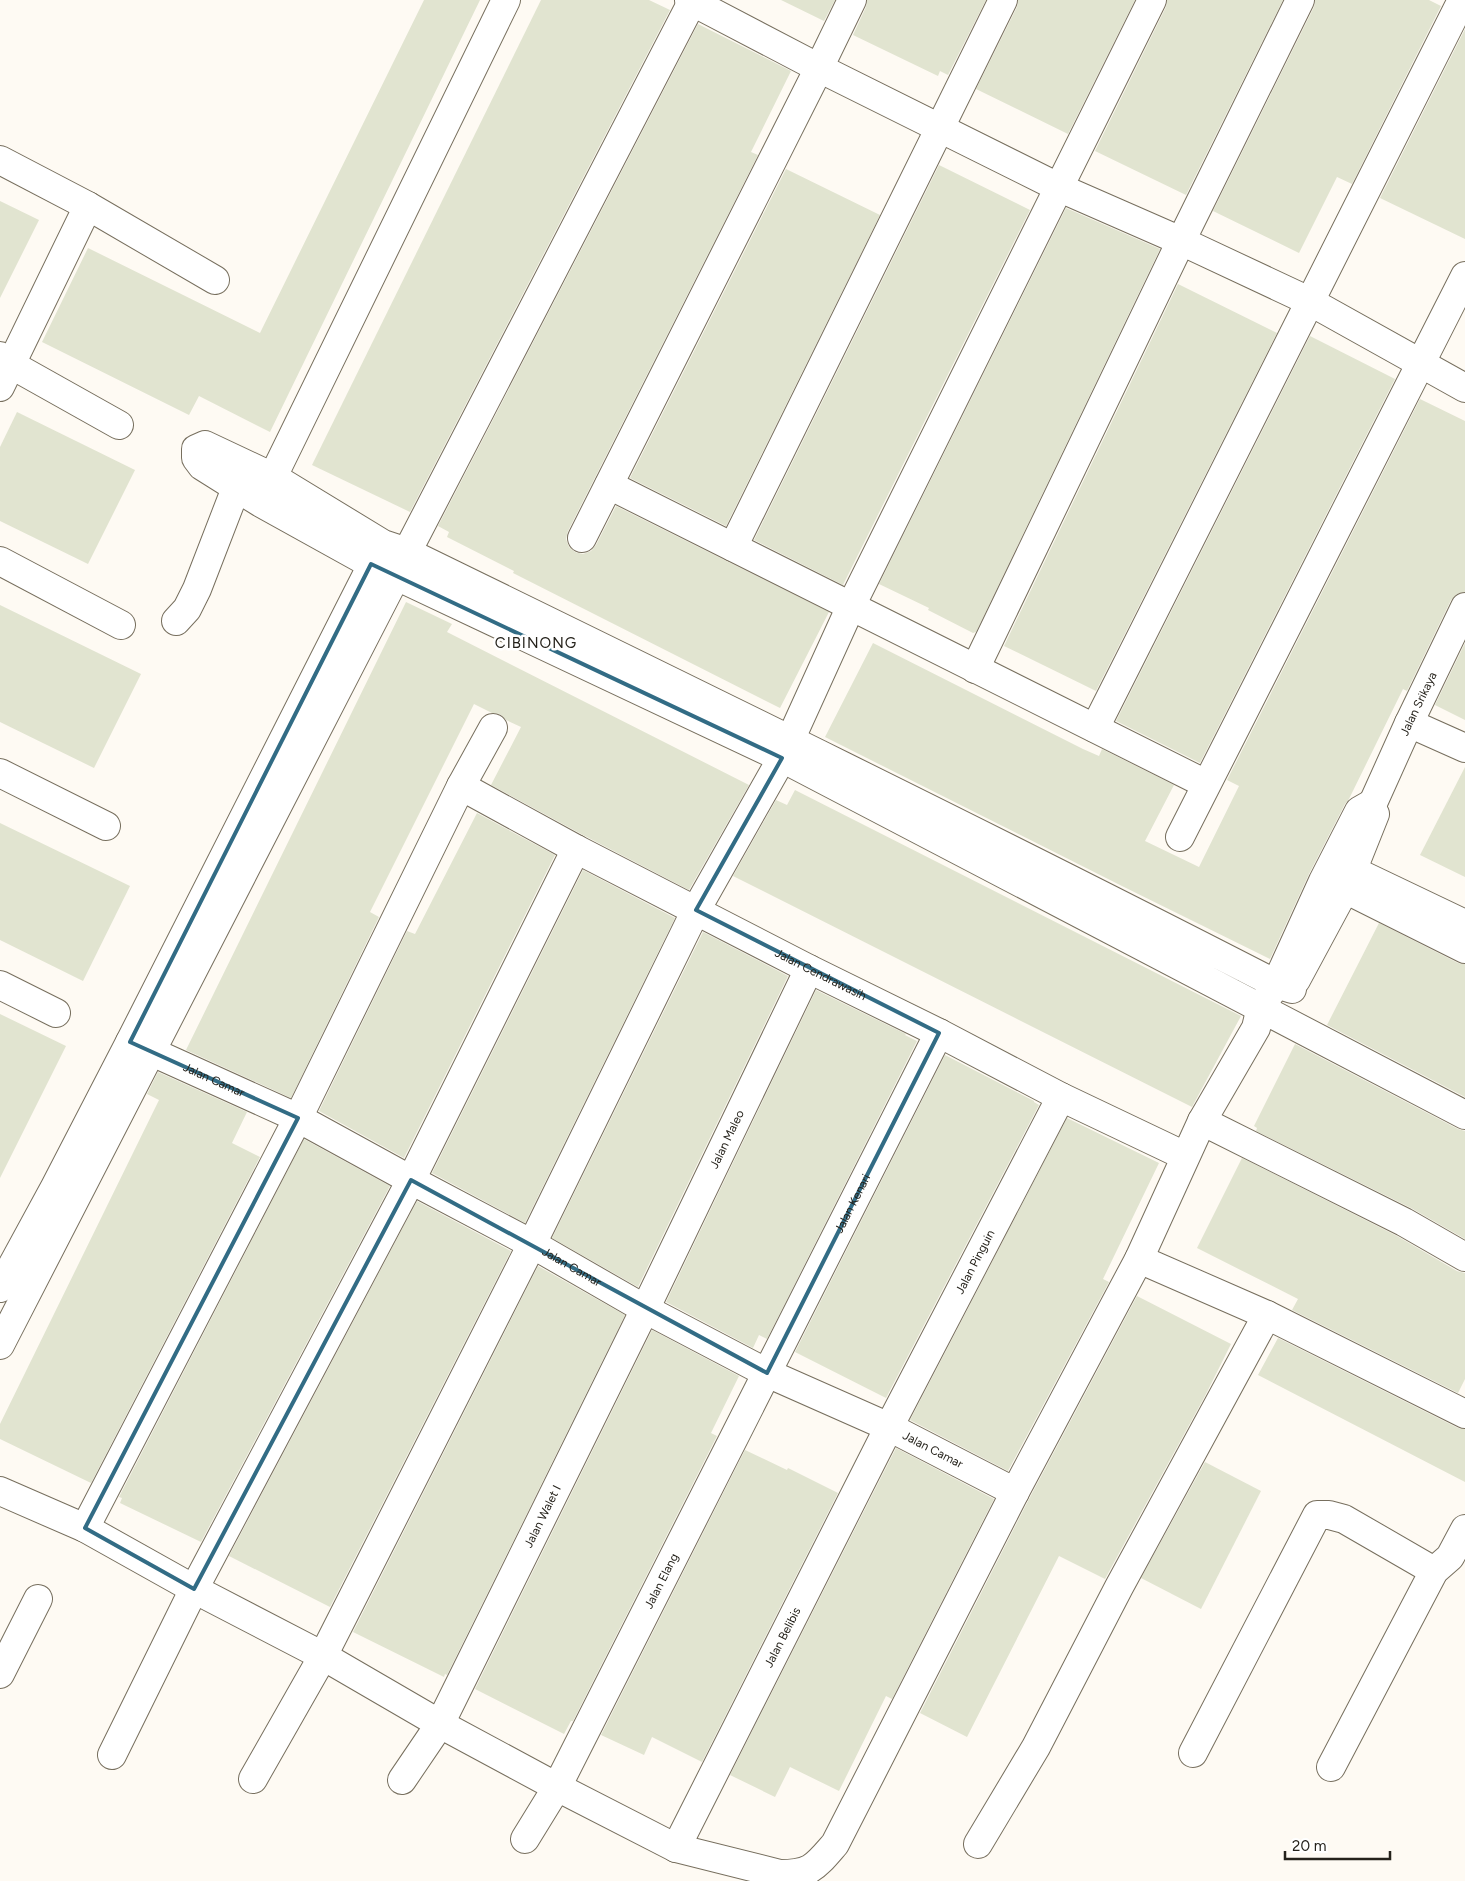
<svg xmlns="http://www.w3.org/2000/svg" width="1465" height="1881" font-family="Figtree,sans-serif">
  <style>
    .building { fill: #e1e4d0 }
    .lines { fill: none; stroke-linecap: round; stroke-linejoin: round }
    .street-casing { stroke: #776f5e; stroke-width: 30 }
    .street { stroke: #fff; stroke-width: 28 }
    .marked { fill: none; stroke: #326c85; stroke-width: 4; stroke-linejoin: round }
    .labels { text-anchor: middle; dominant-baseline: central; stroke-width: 5; stroke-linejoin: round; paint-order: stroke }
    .street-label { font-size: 12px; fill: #25221b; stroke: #fff }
    .quarter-label { font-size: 15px; letter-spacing: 1px; fill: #25221b; stroke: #fff }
  </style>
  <rect width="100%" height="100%" fill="#fefaf3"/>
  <!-- building -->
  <g class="building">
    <path d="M 424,0 L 480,0 L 270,432 L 199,396 L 189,415 L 42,342 L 88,248 L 260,333 Z"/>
    <path d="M 541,0 L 649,0 L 670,10 L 410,512 L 312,465 Z"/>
    <path d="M 781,0 L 835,0 L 824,21 Z"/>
    <path d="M 867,0 L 986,0 L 948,75 L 940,71 L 938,76 L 853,35 L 866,7 Z"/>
    <path d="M 1018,0 L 1135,0 L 1068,134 L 976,89 L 1017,7 Z"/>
    <path d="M 1167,0 L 1283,0 L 1186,195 L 1095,151 L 1166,7 Z"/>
    <path d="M 1315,0 L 1429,0 L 1441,6 L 1352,184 L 1337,177 L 1299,253 L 1213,211 L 1314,7 Z"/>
    <path d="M 698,24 L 791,71 L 751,152 L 758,155 L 568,531 L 566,539 L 569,547 L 575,552 L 583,554 L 591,551 L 596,545 L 616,506 L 829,612 L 780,708 L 513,573 L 514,571 L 447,537 L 449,532 L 438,526 Z"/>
    <path d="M 1465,29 L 1465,239 L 1380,198 Z"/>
    <path d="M 939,165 L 1030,210 L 843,585 L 754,540 Z"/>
    <path d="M 786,169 L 880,215 L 726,526 L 630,478 Z"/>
    <path d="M 0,201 L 39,220 L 0,298 Z"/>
    <path d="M 1066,208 L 1160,249 L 976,632 L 973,633 L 928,610 L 929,608 L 879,584 Z"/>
    <path d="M 1178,284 L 1277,333 L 1096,691 L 1004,646 Z"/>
    <path d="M 1310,336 L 1395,379 L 1200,763 L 1116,721 Z"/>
    <path d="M 1420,399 L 1465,421 L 1465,592 L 1457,594 L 1451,600 L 1407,691 L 1403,689 L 1349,799 L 1345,804 L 1309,874 L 1270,959 L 1122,886 L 825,737 L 873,643 L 1083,749 L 1099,756 L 1102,749 L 1174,785 L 1145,841 L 1199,867 L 1239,786 L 1227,780 Z"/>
    <path d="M 17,412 L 135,470 L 88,564 L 0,521 L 0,447 Z"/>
    <path d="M 406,602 L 452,624 L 447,632 L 749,785 L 689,890 L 583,835 L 491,785 L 521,727 L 506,720 L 500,714 L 492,713 L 474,704 L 370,912 L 379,917 L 291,1098 L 186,1050 Z"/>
    <path d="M 0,605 L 141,674 L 94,768 L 0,722 Z"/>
    <path d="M 1465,643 L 1465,720 L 1435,705 Z"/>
    <path d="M 1465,767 L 1465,877 L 1420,855 Z"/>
    <path d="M 795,790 L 1241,1016 L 1192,1107 L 733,876 L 776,800 L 787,805 Z"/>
    <path d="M 477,813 L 555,855 L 404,1158 L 319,1111 L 407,931 L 415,934 Z"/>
    <path d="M 0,823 L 130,886 L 83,981 L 0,940 Z"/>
    <path d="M 583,870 L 675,918 L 525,1223 L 432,1173 Z"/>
    <path d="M 1379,923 L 1458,963 L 1465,964 L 1465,1097 L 1327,1025 Z"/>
    <path d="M 703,932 L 788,976 L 638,1287 L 552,1238 Z"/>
    <path d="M 816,990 L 906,1034 L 905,1035 L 917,1041 L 767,1339 L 759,1335 L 753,1348 L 666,1302 Z"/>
    <path d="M 0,1014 L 66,1046 L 0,1178 Z"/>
    <path d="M 1295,1044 L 1458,1129 L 1465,1131 L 1465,1239 L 1411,1208 L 1256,1131 L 1257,1128 L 1254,1126 Z"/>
    <path d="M 945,1055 L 1034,1101 L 1034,1102 L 1039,1105 L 886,1398 L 795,1352 Z"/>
    <path d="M 158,1072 L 247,1112 L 232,1143 L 260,1157 L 91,1483 L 0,1439 L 0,1424 L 159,1100 L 147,1094 Z"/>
    <path d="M 1067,1118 L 1159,1163 L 1103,1279 L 1109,1282 L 1008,1471 L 910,1420 Z"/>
    <path d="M 304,1139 L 390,1186 L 201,1542 L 120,1503 L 122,1498 L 119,1497 Z"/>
    <path d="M 1242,1158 L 1397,1236 L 1457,1271 L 1465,1273 L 1465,1379 L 1458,1393 L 1292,1310 L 1298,1299 L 1197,1248 Z"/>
    <path d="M 417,1201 L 511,1251 L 330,1607 L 229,1556 Z"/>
    <path d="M 538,1266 L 625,1315 L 447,1675 L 445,1674 L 444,1677 L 353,1632 Z"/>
    <path d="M 1137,1296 L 1231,1344 L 1205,1396 L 1105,1579 L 1059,1556 L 967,1737 L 920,1713 L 1029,1499 Z"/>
    <path d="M 652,1330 L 739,1376 L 711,1433 L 717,1436 L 573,1721 L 571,1721 L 564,1734 L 475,1689 Z"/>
    <path d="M 1278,1338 L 1458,1428 L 1465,1429 L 1465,1482 L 1258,1375 Z"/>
    <path d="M 896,1448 L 994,1499 L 892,1699 L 886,1696 L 839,1791 L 790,1767 L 775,1797 L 730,1775 Z"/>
    <path d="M 745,1450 L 787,1470 L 788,1468 L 838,1493 L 702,1762 L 652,1737 L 644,1755 L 601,1735 Z"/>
    <path d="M 1205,1462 L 1261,1491 L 1201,1609 L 1141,1578 Z"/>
  </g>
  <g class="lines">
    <!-- street casing -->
    <g class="street-casing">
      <g id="street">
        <path d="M 689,0 L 819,68 L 1060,188 L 1181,241 L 1309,301 L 1465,388"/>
        <path d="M 0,160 L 88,206 L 215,280"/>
        <path d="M 0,356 L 12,365 L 119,425"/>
        <path d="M 0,387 L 88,206"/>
        <path d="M 609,485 L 1206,784"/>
        <path d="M 265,493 L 506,0"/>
        <path d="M 582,538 L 819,68 L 852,0"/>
        <path d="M 733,547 L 1003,0"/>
        <path d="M 0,561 L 121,625"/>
        <path d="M 176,621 L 187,609 L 197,589 L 236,488"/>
        <path d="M 975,669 L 1181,241 L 1300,0"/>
        <path d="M 1409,723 L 1465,748"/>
        <path d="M 1095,728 L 1462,0"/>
        <path d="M 0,773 L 106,826"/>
        <path id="s1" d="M 461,786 L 576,849 L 809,969 L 939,1033 L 1061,1097 L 1185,1156"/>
        <path id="s2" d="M 1373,803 L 1409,723 L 1465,607"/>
        <path d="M 1180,837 L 1465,276"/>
        <path d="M 1337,863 L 1465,924"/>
        <path d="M 1327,882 L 1345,889 L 1465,949"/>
        <path d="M 1296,980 L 1345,889 L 1375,814"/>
        <path d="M 0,985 L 56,1013"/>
        <path d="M 1292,989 L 1276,984 C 988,836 698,694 407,552 L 383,544 L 273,477 L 205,445 L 196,449 L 196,458 L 202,466 L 261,503 L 371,564 L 782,758 L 1465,1115"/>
        <path id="s3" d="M 130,1042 L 298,1118 L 411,1180 L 532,1244 L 645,1309 L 767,1373 L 889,1427 L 1015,1492"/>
        <path d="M 1202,1121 L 1404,1222 L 1465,1257"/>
        <path d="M 1139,1259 L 1267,1315 L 1465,1414"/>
        <path d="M 0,1288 L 55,1187 L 130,1042 L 380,549"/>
        <path d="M 0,1345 L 396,576 L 407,552 L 693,0"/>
        <path d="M 0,1491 L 85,1528 L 194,1589 L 323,1656 L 440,1724 L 557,1787 L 676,1848 L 780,1874 C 811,1874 815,1867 835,1844 L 1015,1492 L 1139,1259 L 1202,1121 L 1256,1028 L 1261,1007 L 1276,984 L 1323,881 L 1359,811 L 1373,803"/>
        <path d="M 85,1528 L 298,1118 L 461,786 L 493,728"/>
        <path d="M 0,1674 L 38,1599"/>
        <path d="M 1193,1753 L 1317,1515 L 1329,1515 L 1344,1519 L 1434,1571"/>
        <path d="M 112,1755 L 194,1589 L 411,1180 L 576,849"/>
        <path d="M 1331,1767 L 1434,1571 L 1450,1557 L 1465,1529"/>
        <path d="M 253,1779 L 323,1656 L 532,1244 L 696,910 L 782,758 L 851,606 L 1152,0"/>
        <path id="s4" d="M 402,1780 L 440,1724 L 651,1297 L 809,969"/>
        <path id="s5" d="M 525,1839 L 557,1787 L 939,1033"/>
        <path d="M 978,1844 L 1036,1747 L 1119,1587 L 1267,1315"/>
        <path id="s6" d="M 676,1848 L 889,1427 L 1061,1097"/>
      </g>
    </g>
    <!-- street -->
    <use href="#street" class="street"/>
  </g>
  <!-- marked area -->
  <path class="marked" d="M 371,564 L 782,758 L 696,910 L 939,1033 L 767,1373 L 411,1180 L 194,1589 L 85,1528 L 298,1118 L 130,1042 Z"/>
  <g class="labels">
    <!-- street labels -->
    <g class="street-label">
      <text stroke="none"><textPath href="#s2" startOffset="109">Jalan Srikaya</textPath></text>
      <text stroke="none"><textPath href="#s1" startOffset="406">Jalan Cendrawasih</textPath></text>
      <text stroke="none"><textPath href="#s3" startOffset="92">Jalan Camar</textPath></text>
      <text stroke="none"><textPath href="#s4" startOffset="719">Jalan Maleo</textPath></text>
      <text stroke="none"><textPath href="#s5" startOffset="715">Jalan Kenari</textPath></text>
      <text stroke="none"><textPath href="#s6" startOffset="658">Jalan Pinguin</textPath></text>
      <text stroke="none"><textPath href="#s3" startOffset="496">Jalan Camar</textPath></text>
      <text stroke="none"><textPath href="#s3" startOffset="901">Jalan Camar</textPath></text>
      <text stroke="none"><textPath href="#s4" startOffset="299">Jalan Walet I</textPath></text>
      <text stroke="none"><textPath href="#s5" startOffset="292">Jalan Elang</textPath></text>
      <text stroke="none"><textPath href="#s6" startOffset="236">Jalan Belibis</textPath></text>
    </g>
    <!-- quarter labels -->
    <g class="quarter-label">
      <text x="536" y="643">CIBINONG</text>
    </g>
  </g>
  <!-- scale -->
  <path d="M1285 1851v8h105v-8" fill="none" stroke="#25221b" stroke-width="2.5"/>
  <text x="1292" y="1851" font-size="15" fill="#25221b" stroke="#ffffff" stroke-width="4" paint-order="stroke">20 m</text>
</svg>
